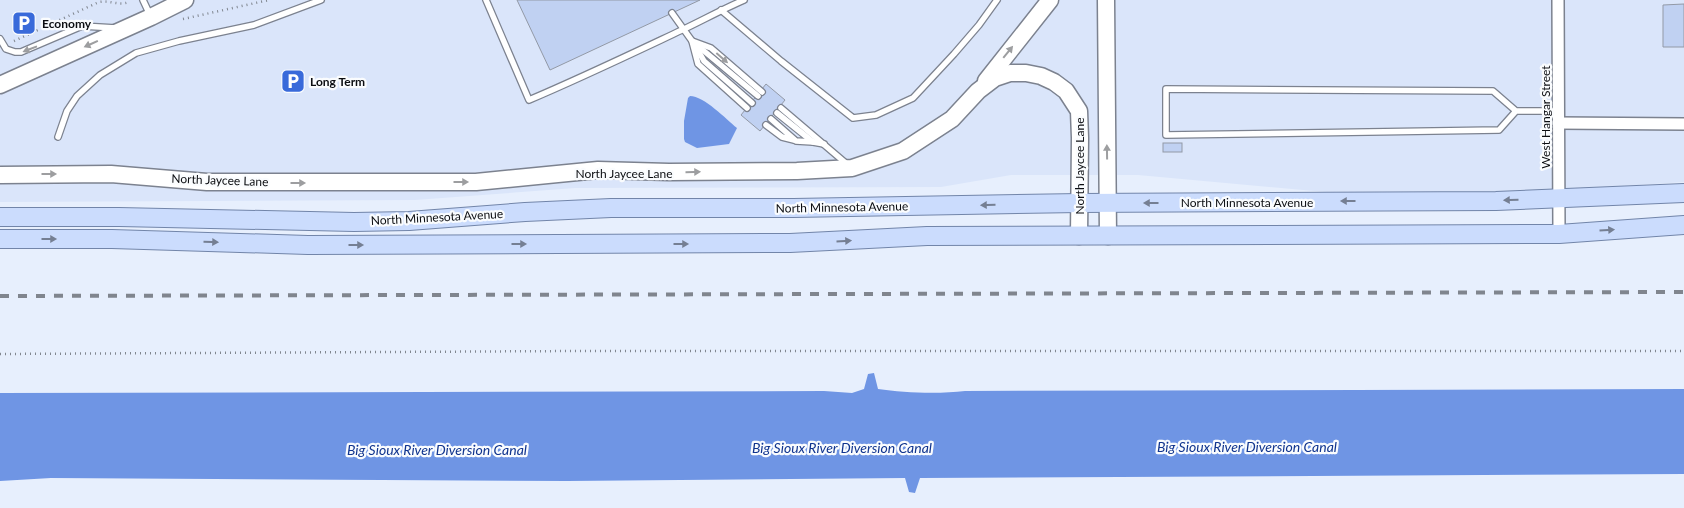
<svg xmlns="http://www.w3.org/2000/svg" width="1684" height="508" font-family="Lato,sans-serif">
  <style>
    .built { fill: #dae5fa }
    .water { fill: #6f95e4 }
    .building { fill: #c0d1f2; stroke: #9299a6 }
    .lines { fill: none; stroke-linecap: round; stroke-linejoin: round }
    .lane-casing { stroke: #7c828f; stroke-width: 8 }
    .street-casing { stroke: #7c828f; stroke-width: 14 }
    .secondary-casing { stroke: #7c828f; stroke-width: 19 }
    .primary-casing { stroke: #7285a9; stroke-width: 20 }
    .path { stroke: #80868f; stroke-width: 2.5; stroke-dasharray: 1 4; stroke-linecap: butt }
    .lane { stroke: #fff; stroke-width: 5.5 }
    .street { stroke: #fff; stroke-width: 11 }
    .secondary { stroke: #fff; stroke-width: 16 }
    .primary { stroke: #cbdcfd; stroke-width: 18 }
    .rail { stroke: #80858e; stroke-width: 4; stroke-dasharray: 9 9; stroke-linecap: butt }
    .oneway { fill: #9d9ea0 }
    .oneway2 { fill: #757f93 }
    .labels { text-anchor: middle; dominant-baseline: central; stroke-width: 4.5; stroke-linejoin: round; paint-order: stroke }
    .poi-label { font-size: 12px; font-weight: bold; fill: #0b0d11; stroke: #fafcfe; text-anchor: start }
    .street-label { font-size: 12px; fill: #0b0d11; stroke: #fafcfe }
    .water-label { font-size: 14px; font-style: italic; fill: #10348e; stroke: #fafcfe }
  </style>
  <rect width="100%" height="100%" fill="#e7effd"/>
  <!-- built -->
  <path class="built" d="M 0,0 L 1684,0 L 1684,182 L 1531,192 L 1325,192 L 1138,175 L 1011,175 L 941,187 L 575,188 L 415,200 L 0,202 Z"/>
  <!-- water -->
  <g class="water">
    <path d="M 690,96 C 704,96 726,119 737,128 L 729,144 L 697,148 L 685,142 L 684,139 L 684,121 L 688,98 Z"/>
    <path d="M 874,373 L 878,389 C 904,393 940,394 965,391 L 1684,389 L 1684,474 L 920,478 L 915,493 L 909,492 L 905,478 L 567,481 L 51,478 L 0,481 L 0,393 L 824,391 L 852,393 L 864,389 L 868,374 Z"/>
  </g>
  <!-- building -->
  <g class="building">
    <path d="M 517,0 L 700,0 L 550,70 Z"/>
    <path d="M 1684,4 L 1684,47 L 1663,47 L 1663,5 Z"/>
    <path d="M 766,84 L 785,100 L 760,131 L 741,115 Z"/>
    <rect x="1163" y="143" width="19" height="9"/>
  </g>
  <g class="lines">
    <!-- lane casing -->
    <g class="lane-casing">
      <g id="lane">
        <path d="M 143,0 L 150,15"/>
        <path d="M 486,0 L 529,100 C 581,78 631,54 682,30 C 703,20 723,9 744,0"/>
        <path d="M 721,10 L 781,61 L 853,118 L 876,115 L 913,98 L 954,54 L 979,25 L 997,0"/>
        <path d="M 672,13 L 692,41 L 711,48 L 762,92"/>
        <path d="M 0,39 L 6,49 L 15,52 L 21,52 L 82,26 L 116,28"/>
        <path d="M 692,41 L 698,64 L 747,108"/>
        <path d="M 698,46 L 758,96"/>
        <path d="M 696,47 L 704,61 L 752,103"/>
        <path d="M 781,108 L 848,165"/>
        <path d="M 1516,111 L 1493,91 L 1166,89 L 1166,135 L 1499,130 L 1516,111 L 1558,111"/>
        <path d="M 777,113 L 813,142 L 824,144"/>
        <path d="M 771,119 L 796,141 L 813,142"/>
        <path d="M 766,125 L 782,137 L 794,140"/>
        <path d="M 58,137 L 67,111 L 77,96 L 100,75 L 136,53 L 179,41 L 254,25 L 321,0"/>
      </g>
    </g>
    <!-- street casing -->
    <g class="street-casing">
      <g id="street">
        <path d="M 1558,0 L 1559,234"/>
        <path d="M 1558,123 L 1684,124"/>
      </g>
    </g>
    <!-- secondary casing -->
    <g class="secondary-casing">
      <g id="secondary">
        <path d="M 1106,0 L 1108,236"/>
        <path d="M 986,81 L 1050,0"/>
        <path d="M 0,85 L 151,17 L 185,0"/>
        <path d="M 0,175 L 111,174 L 207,182 L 476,182 L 598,170 L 669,172 L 797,171 L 852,168 L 903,151 L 952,119 L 978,91 L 995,78 L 1010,73 L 1026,73 L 1041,76 L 1054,82 L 1066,91 L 1079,111 L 1080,138 L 1079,236"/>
      </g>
    </g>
    <!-- primary casing -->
    <g class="primary-casing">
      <g id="primary">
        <path d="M 0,217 L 119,217 L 354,222 L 409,221 L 525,212 L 611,208 L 793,208 L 1080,203 L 1496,201 L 1684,193"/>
        <path d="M 0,239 L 112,239 L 308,245 L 790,243 L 927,236 L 1559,234 L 1684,225"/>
      </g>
    </g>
    <!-- path -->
    <g class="path">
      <path d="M 183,19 L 269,0"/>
      <path d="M 14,41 L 99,2 C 110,0 119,6 129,2"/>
      <path d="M 0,354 L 577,351 L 1684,351"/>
    </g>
    <!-- lane -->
    <use href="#lane" class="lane"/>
    <!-- street -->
    <use href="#street" class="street"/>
    <!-- secondary -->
    <use href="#secondary" class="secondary"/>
    <!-- primary -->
    <use href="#primary" class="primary"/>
    <!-- rail -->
    <path class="rail" d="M 0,296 L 1684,292"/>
  </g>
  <!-- one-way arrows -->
  <defs><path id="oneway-solid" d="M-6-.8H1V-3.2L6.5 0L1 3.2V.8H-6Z" transform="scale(1.25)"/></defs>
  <g class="oneway">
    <use href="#oneway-solid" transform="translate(91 44) rotate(156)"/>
    <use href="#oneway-solid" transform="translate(30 49) rotate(159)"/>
    <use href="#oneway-solid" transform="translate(1008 52) rotate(-51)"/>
    <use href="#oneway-solid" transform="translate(722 58) rotate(41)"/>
    <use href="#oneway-solid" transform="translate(1107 152) rotate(-91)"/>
    <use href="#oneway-solid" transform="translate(693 172) rotate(-1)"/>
    <use href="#oneway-solid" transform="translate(49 174)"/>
    <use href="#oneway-solid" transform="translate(461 182)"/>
    <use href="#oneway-solid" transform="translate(298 183)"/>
  </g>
  <g class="oneway2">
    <use href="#oneway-solid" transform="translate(1511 200) rotate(178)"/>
    <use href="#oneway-solid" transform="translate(1348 201) rotate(180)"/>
    <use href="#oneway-solid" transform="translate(1151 203) rotate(180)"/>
    <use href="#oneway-solid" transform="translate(988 205) rotate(179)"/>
    <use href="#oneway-solid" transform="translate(1607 230) rotate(-4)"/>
    <use href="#oneway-solid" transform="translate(49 239)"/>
    <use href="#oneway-solid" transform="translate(844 241) rotate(-3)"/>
    <use href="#oneway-solid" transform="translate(211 242) rotate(2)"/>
    <use href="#oneway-solid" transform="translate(519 244)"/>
    <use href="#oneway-solid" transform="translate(681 244)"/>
    <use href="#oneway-solid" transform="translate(356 245)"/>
  </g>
  <!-- icons -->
  <defs>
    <g id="parking-square" transform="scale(1.25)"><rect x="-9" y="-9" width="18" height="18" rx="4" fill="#396ada" stroke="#fafcfe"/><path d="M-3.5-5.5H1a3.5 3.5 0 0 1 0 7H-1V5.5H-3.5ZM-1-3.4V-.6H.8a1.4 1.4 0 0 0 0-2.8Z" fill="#fff"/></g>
  </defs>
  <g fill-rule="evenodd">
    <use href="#parking-square" x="24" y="23"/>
    <use href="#parking-square" x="293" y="81"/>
  </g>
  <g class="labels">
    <!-- poi labels -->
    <g class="poi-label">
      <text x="42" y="23">Economy</text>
      <text x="310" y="81">Long Term</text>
    </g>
    <!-- street labels -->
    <g class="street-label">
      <text transform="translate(1545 117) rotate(-90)">West Hangar Street</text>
      <text transform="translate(1079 166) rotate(-90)">North Jaycee Lane</text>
      <text x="624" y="173">North Jaycee Lane</text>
      <text transform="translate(220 180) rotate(2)">North Jaycee Lane</text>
      <text x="1247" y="202">North Minnesota Avenue</text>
      <text transform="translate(842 207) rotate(-1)">North Minnesota Avenue</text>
      <text transform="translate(437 217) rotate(-3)">North Minnesota Avenue</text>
    </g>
    <!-- water labels -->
    <g class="water-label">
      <text x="1247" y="446">Big Sioux River Diversion Canal</text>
      <text x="842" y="447">Big Sioux River Diversion Canal</text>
      <text x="437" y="449">Big Sioux River Diversion Canal</text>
    </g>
  </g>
</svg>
